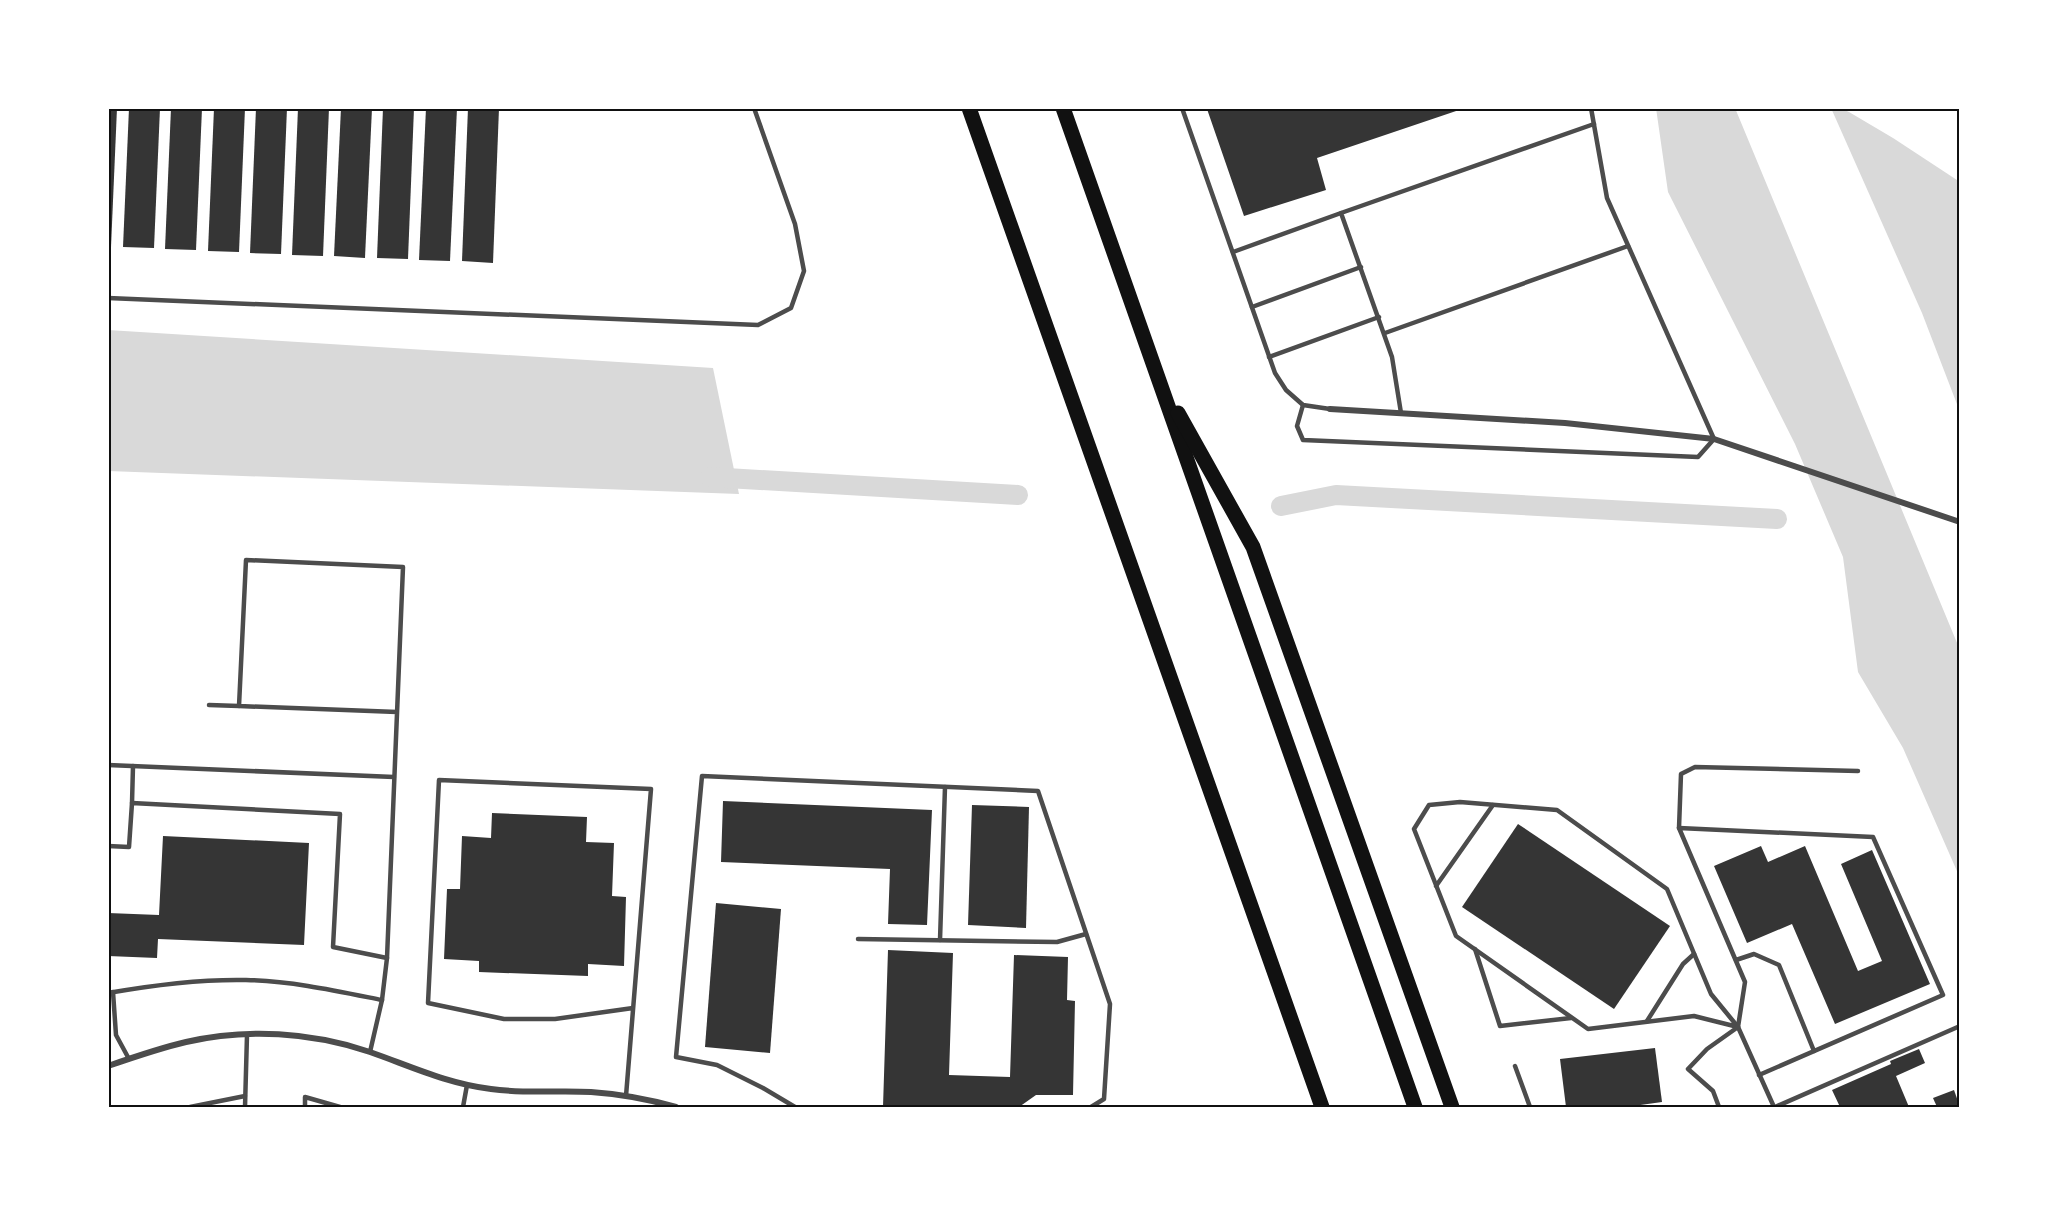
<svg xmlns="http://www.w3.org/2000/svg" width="2068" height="1215" font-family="Montserrat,sans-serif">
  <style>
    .water { fill: #d9d9d9 }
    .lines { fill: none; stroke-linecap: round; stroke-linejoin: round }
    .canal { stroke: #d9d9d9; stroke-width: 20 }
    .building { fill: #353535 }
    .service { stroke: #4c4c4c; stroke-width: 4.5 }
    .minor { stroke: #4c4c4c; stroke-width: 6 }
    .motorway { stroke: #111; stroke-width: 15 }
    .neatline { fill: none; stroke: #111; stroke-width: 2 }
  </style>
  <rect width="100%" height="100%" fill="#fff"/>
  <!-- water -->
  <g class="water">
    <path d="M 1656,108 L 1735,108 L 1960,650 L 1960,878 L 1903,748 L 1858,672 L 1843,557 L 1795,444 L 1668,192 Z"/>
    <path d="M 1831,108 L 1840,108 L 1849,112 L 1893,138 L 1960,182 L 1960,412 L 1922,313 Z"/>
    <path d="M 108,330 L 713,368 L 739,494 L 108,471 Z"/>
  </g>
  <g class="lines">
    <!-- canal -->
    <g class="canal">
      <path d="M 710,477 L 1018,495"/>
      <path d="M 1281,506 L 1336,495 L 1777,519"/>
    </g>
  </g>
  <!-- building -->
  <g class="building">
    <path d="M 108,108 L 117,108 L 111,247 L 108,247 Z"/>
    <path d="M 129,108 L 160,108 L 154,248 L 123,247 Z"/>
    <path d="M 171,108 L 202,108 L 196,250 L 165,249 Z"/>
    <path d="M 214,108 L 245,108 L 239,252 L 208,251 Z"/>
    <path d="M 256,108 L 287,108 L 281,254 L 250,253 Z"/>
    <path d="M 298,108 L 329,108 L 323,256 L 292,255 Z"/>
    <path d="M 341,108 L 372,108 L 365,258 L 334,256 Z"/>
    <path d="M 383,108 L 414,108 L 408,259 L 377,258 Z"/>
    <path d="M 426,108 L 457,108 L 450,261 L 419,260 Z"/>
    <path d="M 468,108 L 499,108 L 493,263 L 462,261 Z"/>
    <path d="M 1210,108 L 1465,108 L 1317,158 L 1326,190 L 1244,216 L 1207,109 Z"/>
    <path d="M 723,801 L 932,810 L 927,925 L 888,924 L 890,869 L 721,862 Z"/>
    <path d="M 972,805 L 1029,807 L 1026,928 L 968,925 Z"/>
    <path d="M 492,813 L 587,817 L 586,842 L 614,843 L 612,896 L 626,897 L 624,966 L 588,964 L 588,976 L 479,972 L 479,961 L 444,959 L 447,889 L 460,889 L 462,836 L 491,838 Z"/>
    <path d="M 1518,824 L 1670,926 L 1614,1009 L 1462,907 Z"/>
    <path d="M 163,836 L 309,843 L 304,945 L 158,939 L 157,958 L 108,956 L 108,913 L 159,915 Z"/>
    <path d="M 1761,846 L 1768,862 L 1805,846 L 1858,971 L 1882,961 L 1841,864 L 1872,850 L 1930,984 L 1835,1024 L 1792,924 L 1747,943 L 1714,866 Z"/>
    <path d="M 716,903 L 781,909 L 770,1053 L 705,1047 Z"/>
    <path d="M 888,950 L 953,953 L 949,1075 L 1010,1077 L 1014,955 L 1068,957 L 1067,1000 L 1075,1001 L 1073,1095 L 1036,1095 L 1019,1107 L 883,1107 Z"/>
    <path d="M 1655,1048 L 1662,1102 L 1626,1107 L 1566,1107 L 1560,1059 Z"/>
    <path d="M 1919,1049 L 1925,1063 L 1896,1076 L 1909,1107 L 1840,1107 L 1832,1090 L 1891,1064 L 1890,1061 Z"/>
    <path d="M 1954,1090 L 1960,1107 L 1937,1107 L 1933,1098 Z"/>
  </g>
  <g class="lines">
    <!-- service -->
    <g class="service">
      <path d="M 1182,108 L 1275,373 L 1286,390 L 1303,405 L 1330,409"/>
      <path d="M 1233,252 L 1341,213"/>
      <path d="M 108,298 L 758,325 L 791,308 L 804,271 L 795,224 L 754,108"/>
      <path d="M 1252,307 L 1361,267"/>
      <path d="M 1385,333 L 1628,246"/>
      <path d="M 1269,357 L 1379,317"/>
      <path d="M 1303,405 L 1297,426 L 1303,440 L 1698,457 L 1714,439 L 1607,198 L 1591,108"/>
      <path d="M 1401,413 L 1392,357 L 1341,213 L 1594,124"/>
      <path d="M 209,705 L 239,706"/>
      <path d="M 108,765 L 394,777"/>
      <path d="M 1460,802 L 1557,810 L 1667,889 L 1711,994 L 1738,1027 L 1694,1016 L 1588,1029 L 1456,936 L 1414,829 L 1429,805 Z"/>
      <path d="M 132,803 L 133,766"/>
      <path d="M 1679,828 L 1681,774 L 1695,767 L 1858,771"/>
      <path d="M 108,846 L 129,847 L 132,803 L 340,814 L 333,947 L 387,958 C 392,828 397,698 403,567 L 246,560 L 239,706 L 397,712"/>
      <path d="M 1436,886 L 1493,805"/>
      <path d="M 858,939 L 1057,942 L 1086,934"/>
      <path d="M 940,940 L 945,787"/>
      <path d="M 1475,949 L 1500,1026 L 1571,1018"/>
      <path d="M 1736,960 L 1754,954 L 1779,965 L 1814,1051"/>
      <path d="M 113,992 L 116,1035 L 129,1059"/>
      <path d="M 108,993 C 153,985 199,979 246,980 C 292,981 337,991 382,1000 L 387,958"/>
      <path d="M 1647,1021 L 1683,964 L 1694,954"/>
      <path d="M 1738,1027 L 1774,1107"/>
      <path d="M 370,1052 L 382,1000"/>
      <path d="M 1515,1066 L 1530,1107"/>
      <path d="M 626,1096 L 651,789 L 439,780 L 428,1003 L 504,1019 L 555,1019 L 633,1008"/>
      <path d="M 190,1107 L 245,1096"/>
      <path d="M 245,1107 L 247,1035"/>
      <path d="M 305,1107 L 305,1097 L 340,1107"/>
      <path d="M 463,1107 L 467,1085"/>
      <path d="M 795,1107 L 763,1088 L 717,1065 L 676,1057 L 702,776 L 1038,791 L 1110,1004 L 1104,1099 L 1091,1107"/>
      <path d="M 1719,1107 L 1713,1091 L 1688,1069 L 1707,1049 L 1738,1027 L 1745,982 L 1679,828 L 1873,837 L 1943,995 L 1759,1075"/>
      <path d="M 1775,1107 L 1960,1026"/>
    </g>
    <!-- minor -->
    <g class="minor">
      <path d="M 1330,409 L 1565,423 L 1714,439 L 1960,522"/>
      <path d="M 108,1066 C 134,1057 160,1048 186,1042 C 246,1028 312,1032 370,1052 C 410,1066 448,1084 491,1089 C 524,1094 558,1090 591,1092 C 620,1094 648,1099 676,1107"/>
    </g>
    <!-- motorway -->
    <g class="motorway">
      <path d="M 969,108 L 1322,1107"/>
      <path d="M 1063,108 L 1415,1107"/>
      <path d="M 1178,413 L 1253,547 L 1452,1107"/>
    </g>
  </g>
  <!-- border -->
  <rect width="2068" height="1215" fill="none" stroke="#ffffff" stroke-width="219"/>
  <rect x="110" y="110" width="1848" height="996" class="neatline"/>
</svg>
